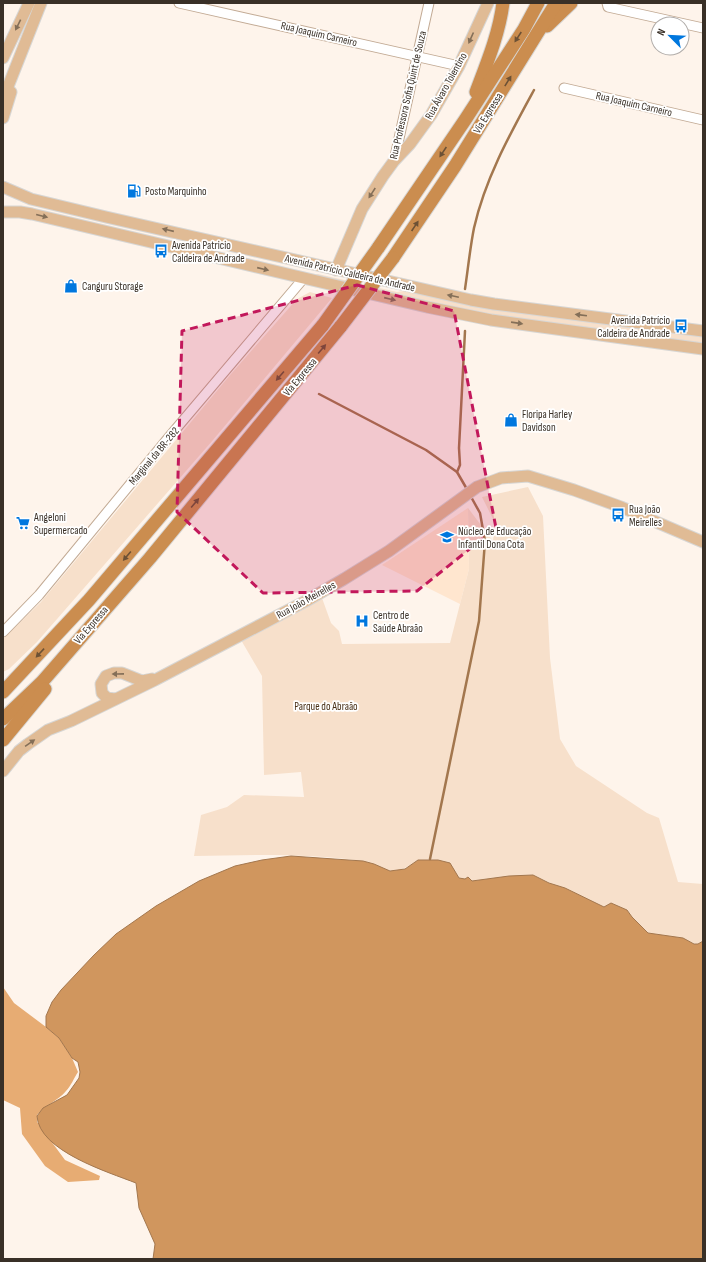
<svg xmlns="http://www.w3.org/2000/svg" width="706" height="1262" font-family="'Sofia Sans Condensed',sans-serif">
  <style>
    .built { fill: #ffe6cf }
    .green { fill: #f7e0cb }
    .forest { fill: #e7ac73 }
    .water { fill: #d0965e; stroke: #a3774e }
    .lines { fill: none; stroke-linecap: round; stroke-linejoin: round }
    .stream { stroke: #a3774e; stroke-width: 2.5 }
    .minor-casing { stroke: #c2aa94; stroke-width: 11 }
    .major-casing { stroke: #d7d6d4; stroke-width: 13 }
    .highway-casing { stroke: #d7d6d4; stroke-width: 15 }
    .minor { stroke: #fff; stroke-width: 9 }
    .major { stroke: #e0bb95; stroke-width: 11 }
    .highway { stroke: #cb8d4f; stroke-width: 13 }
    .highway-bridge-casing { stroke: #d7d6d4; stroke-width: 15; stroke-linecap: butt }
    .highway-bridge { stroke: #cb8d4f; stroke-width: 13 }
    .oneway { fill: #846f58 }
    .oneway2 { fill: #6c5135 }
    .marked { fill: #c2185b; fill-opacity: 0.2; stroke: #c2185b; stroke-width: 3; stroke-dasharray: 8 5; stroke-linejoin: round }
    .labels { text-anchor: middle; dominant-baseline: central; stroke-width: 3.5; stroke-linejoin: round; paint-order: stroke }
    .street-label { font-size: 11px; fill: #393027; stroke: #fff }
    .poi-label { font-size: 11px; fill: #393027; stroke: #fff; text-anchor: start }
    .park-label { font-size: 11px; fill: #482f16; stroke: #fff }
  </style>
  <rect width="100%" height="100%" fill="#fef4eb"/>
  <!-- built -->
  <path class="built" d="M 468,508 L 469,569 L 460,604 L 382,565 Z"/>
  <!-- green -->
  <g class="green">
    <path d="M 318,274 L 397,292 L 410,290 L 703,335 L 703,343 L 493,315 L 313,278 L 314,275 Z"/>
    <path d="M 310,292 L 332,298 L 213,440 L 37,642 L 9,669 L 3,672 L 3,639 L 41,602 L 231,374 L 297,299 Z"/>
    <path d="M 528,487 L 543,516 L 550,658 L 560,739 L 576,766 L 647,813 L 659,818 L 678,882 L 703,884 L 703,940 L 698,944 L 693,943 L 684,939 L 648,933 L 632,917 L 627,910 L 610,903 L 605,907 L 600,906 L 533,875 L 472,881 L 461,879 L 456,875 L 418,860 C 413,863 406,868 400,870 C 387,874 374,863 362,861 C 306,853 250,855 194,856 L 201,815 L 227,807 L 244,795 L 304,797 L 301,772 L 264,775 L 262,676 L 241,640 L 322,598 L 331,623 L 339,631 L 342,644 L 450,643 L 469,569 L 468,508 L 493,541 L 495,523 L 482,497 Z"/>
  </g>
  <!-- forest -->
  <path class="forest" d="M 3,987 L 14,1003 L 46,1027 L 59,1038 L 72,1058 L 78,1072 C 74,1078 71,1086 66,1091 C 58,1101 45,1105 37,1115 L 37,1122 L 65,1160 L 100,1176 L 99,1180 L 68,1182 L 45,1166 L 22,1134 L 20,1108 L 3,1100 Z"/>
  <!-- water -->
  <path class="water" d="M 291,856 L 363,861 L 374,864 L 390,871 L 405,869 L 418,860 L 438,860 L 450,863 L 459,878 L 465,879 L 468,877 L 472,881 L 509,876 L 533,875 L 549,883 L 565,888 L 604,907 L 611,903 L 627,910 L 632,917 L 648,933 L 683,938 L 694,944 L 698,944 L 703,941 L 703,1259 L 153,1259 L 155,1244 L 139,1208 L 136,1183 C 108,1172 39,1151 37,1116 L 43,1108 L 67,1095 L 79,1078 L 80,1072 L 78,1062 L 72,1058 L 59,1038 L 46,1027 L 46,1016 L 52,1002 L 61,990 L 94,955 L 116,934 L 156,906 L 199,881 L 235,866 L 262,860 Z"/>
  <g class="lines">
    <!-- stream -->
    <g class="stream">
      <path d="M 465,289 C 468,269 470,248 474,228 C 485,179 510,134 534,90"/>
      <path d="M 465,331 L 459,448 L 460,465 L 457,472 L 468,491"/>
      <path d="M 319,394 L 426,450 L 457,472"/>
      <path d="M 430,859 L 479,621 L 485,541 L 480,513 L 470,495"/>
    </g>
    <!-- minor casing -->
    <g class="minor-casing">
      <g id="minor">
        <path d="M 179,3 L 459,66"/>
        <path d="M 607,3 L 608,7 L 703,28"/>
        <path d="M 564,88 L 703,120"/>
        <path d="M 394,161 L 429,3"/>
        <path d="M 3,632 L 39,595 L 169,437 L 303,279"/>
      </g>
    </g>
    <!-- major casing -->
    <g class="major-casing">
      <g id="major">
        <path d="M 3,58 L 29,3"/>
        <path d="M 3,99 L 41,3"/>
        <path d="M 3,118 L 11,92"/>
        <path d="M 3,187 L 31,199 L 106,217 L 471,300 L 494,304 L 703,331"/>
        <path d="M 3,212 L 20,212 L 32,214 L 427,307 L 491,320 L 703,349"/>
        <path d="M 336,270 L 362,209 L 383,176 L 394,161 L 410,144 L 431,115 L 459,66 L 488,3"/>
        <path d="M 115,699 L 107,698 L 102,693 L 101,684 L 106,676 L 114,673 L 122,673 L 142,681 L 152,679"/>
        <path d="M 3,771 L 19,751 L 28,744 L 48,730 L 71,721 L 155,680 L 306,601 L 344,579 L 389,551 L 477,487 L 501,478 L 528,476 L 574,490 L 621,507 L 703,542"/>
      </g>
    </g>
    <!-- highway casing -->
    <g class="highway-casing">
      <g id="highway">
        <path d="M 547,26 L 571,3"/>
        <path d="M 476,92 C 487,63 499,34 503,3"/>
        <path d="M 378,248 L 465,120 L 524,29 L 538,3"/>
        <path d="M 393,258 L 455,166 L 556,3"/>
        <path d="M 3,692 L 89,600 L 323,325"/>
        <path d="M 3,719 L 42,682 L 150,558 L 341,326"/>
        <path d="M 3,740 L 45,689"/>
      </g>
    </g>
    <!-- minor -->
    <use href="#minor" class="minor"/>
    <!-- major -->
    <use href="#major" class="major"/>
    <!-- highway -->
    <use href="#highway" class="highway"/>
    <!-- highway-bridge casing -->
    <g class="highway-bridge-casing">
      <g id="highway-bridge">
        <path d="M 323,325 L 378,248"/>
        <path d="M 341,326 L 393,258"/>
      </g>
    </g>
    <!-- highway-bridge -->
    <use href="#highway-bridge" class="highway-bridge"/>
  </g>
  <!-- one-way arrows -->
  <defs><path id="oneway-solid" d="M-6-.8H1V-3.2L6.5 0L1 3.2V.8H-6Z"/></defs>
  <g class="oneway">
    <use href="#oneway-solid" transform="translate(18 25) rotate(116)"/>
    <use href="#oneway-solid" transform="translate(471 38) rotate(114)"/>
    <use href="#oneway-solid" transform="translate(372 193) rotate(123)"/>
    <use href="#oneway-solid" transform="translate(42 216) rotate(14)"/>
    <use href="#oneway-solid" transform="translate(168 230) rotate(-167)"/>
    <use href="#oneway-solid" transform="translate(263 269) rotate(13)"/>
    <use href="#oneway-solid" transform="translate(453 296) rotate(-168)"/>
    <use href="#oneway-solid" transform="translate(390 299) rotate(13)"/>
    <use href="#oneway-solid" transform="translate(581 315) rotate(-173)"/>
    <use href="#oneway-solid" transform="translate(517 323) rotate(8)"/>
    <use href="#oneway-solid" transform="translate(118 674) rotate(179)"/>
    <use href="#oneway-solid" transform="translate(30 743) rotate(-35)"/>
  </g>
  <g class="oneway2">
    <use href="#oneway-solid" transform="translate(518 37) rotate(123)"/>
    <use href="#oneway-solid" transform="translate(508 81) rotate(-58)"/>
    <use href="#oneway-solid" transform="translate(443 152) rotate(124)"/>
    <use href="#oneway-solid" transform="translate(415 226) rotate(-56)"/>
    <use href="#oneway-solid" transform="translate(322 349) rotate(-50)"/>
    <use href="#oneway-solid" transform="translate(280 376) rotate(131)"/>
    <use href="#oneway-solid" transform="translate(195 503) rotate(-50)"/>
    <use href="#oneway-solid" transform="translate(127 556) rotate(130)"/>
    <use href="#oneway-solid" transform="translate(40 653) rotate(133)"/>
  </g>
  <!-- marked area -->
  <path class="marked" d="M 357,285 L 454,311 L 496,528 L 417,591 L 263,593 L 177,512 L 182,331 Z"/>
  <!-- icons -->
  <defs>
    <g id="fuel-bare" transform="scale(1.08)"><path d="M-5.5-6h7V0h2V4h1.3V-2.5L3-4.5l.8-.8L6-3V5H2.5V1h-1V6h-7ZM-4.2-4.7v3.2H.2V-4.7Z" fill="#0077de" stroke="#fff" stroke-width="2.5" paint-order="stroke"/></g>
    <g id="bus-bare" transform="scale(1.08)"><path d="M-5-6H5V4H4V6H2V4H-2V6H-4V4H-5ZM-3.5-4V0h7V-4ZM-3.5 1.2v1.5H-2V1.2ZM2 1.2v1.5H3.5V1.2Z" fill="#0077de" stroke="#fff" stroke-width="2.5" paint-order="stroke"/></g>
    <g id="shop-bare" transform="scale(1.08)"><path d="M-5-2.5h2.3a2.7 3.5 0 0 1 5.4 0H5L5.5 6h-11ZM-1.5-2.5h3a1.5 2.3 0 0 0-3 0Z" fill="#0077de" stroke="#fff" stroke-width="2.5" paint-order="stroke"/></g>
    <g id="supermarket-bare" transform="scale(1.08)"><path d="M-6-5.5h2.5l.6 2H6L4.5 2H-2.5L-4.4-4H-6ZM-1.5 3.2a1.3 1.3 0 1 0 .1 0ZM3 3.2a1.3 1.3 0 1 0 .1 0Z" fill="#0077de" stroke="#fff" stroke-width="2.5" paint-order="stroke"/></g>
    <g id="school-bare" transform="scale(1.08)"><path d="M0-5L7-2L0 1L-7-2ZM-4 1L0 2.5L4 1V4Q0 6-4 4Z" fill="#0077de" stroke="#fff" stroke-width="2.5" paint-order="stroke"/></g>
    <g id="hospital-bare" transform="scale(1.08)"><path d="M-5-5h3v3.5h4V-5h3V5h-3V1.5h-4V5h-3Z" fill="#0077de" stroke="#fff" stroke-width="2.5" paint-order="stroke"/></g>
  </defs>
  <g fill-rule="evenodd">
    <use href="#fuel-bare" x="134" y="191"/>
    <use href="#bus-bare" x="161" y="251"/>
    <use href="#shop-bare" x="71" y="286"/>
    <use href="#bus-bare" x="681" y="326"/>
    <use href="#shop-bare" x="511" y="420"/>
    <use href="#bus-bare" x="618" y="515"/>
    <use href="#supermarket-bare" x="23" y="523"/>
    <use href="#school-bare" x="447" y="537"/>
    <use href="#hospital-bare" x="362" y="621"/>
  </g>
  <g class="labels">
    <!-- street labels -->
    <g class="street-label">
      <text transform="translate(319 34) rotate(13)">Rua Joaquim Carneiro</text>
      <text transform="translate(446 86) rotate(-61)">Rua Álvaro Tolentino</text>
      <text transform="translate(408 95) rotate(-77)">Rua Professora Sofia Quint de Souza</text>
      <text transform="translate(634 104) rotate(13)">Rua Joaquim Carneiro</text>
      <text transform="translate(488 113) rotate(-58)">Via Expressa</text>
      <text transform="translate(350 273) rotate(13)">Avenida Patrício Caldeira de Andrade</text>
      <text transform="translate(300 377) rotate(-50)">Via Expressa</text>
      <text transform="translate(154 456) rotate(-50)">Marginal da BR-282</text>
      <text transform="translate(306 600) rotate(-29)">Rua João Meirelles</text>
      <text transform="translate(91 625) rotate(-49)">Via Expressa</text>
    </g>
    <!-- poi labels -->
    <g class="poi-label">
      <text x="145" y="191">Posto Marquinho</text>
      <text x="172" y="245">Avenida Patricio<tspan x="172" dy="13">Caldeira de Andrade</tspan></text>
      <text x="82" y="286">Canguru Storage</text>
      <text x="670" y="320" text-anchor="end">Avenida Patrício<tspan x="670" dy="13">Caldeira de Andrade</tspan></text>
      <text x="522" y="414">Floripa Harley<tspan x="522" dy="13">Davidson</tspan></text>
      <text x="629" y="509">Rua João<tspan x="629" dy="13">Meirelles</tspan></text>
      <text x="34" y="517">Angeloni<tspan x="34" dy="13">Supermercado</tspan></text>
      <text x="458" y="531">Núcleo de Educação<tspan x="458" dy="13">Infantil Dona Cota</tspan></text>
      <text x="373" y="615">Centro de<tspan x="373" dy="13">Saúde Abraão</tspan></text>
    </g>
    <!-- park labels -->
    <g class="park-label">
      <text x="326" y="706">Parque do Abraão</text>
    </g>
  </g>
  <!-- border -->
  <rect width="706" height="1262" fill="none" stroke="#393027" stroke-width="8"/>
  <!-- north arrow -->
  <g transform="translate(670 36) rotate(294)"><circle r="19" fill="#ffffff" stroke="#b0aca9"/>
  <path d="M0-3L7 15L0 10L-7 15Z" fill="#0077de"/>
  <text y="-6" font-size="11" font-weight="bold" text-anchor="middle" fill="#393027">N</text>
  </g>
</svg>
